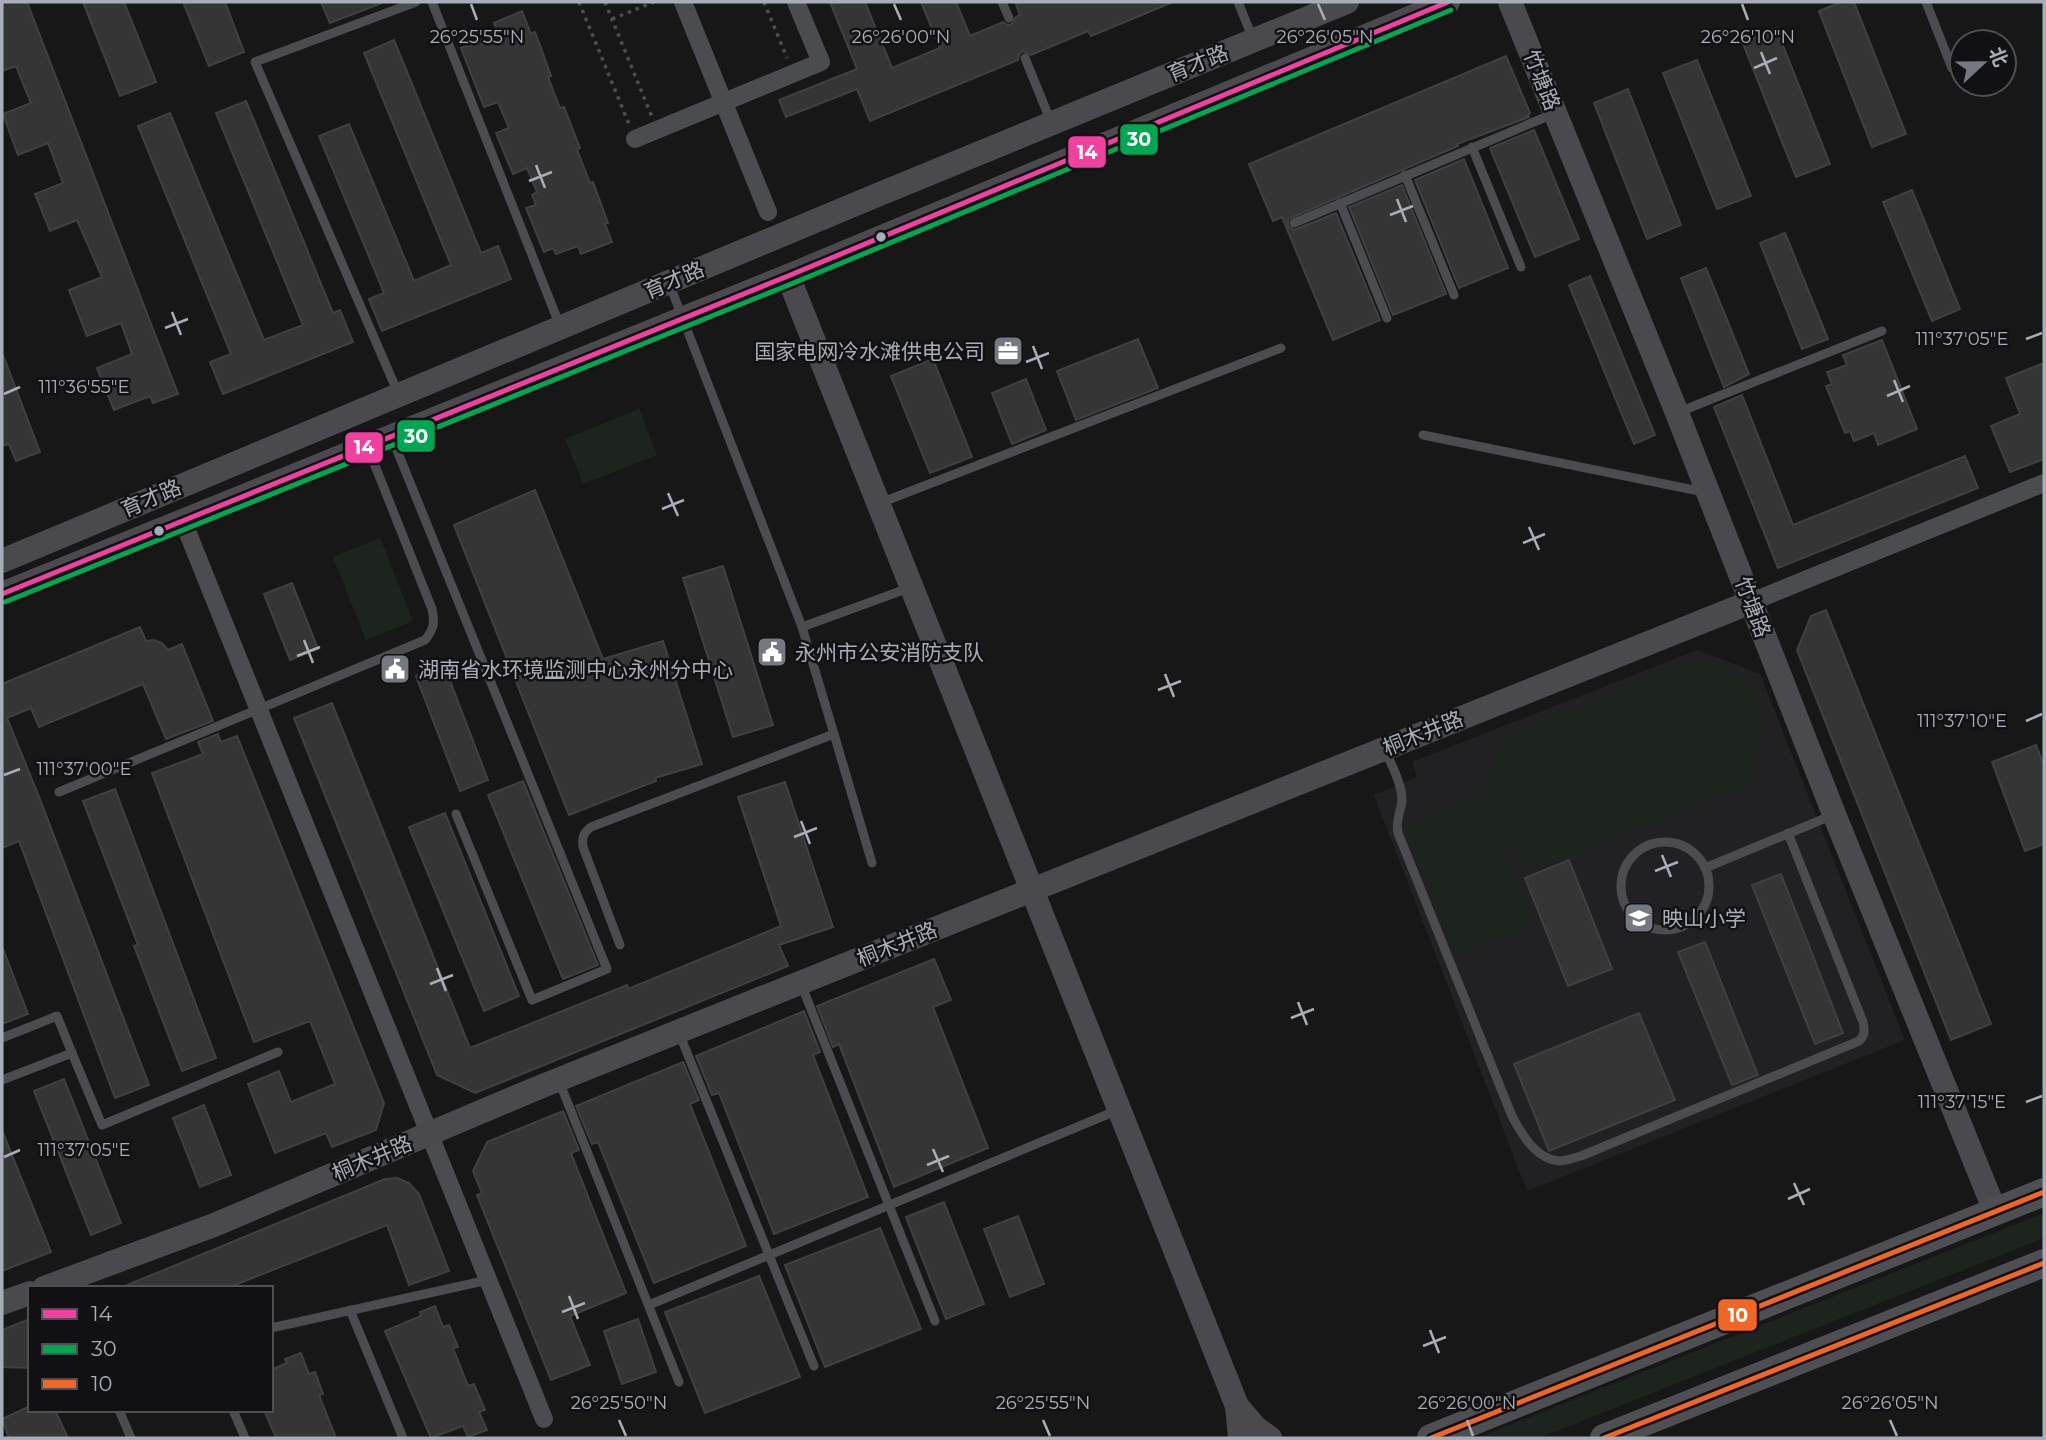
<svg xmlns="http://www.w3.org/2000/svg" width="2046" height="1440" font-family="Montserrat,'Noto Sans SC',sans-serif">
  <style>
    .built { fill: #212123 }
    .green { fill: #1d241e }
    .building { fill: #353536; stroke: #3f4043; stroke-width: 2 }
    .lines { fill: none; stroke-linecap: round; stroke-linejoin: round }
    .path { stroke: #4d4e52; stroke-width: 3.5; stroke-dasharray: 3.5 5; stroke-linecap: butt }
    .lane { stroke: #4b4c50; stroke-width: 9 }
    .street { stroke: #4b4c50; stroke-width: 18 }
    .secondary { stroke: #4a4a4e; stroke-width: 24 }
    .primary { stroke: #4d4f52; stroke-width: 28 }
    .bus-1-casing { stroke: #111113; stroke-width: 10 }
    .bus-2-casing { stroke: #111113; stroke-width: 10 }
    .bus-3-casing { stroke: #111113; stroke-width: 10 }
    .bus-1 { stroke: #f240a1; stroke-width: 5 }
    .bus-2 { stroke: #00a651; stroke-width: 5 }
    .bus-3 { stroke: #f26522; stroke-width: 5 }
    .ticks { fill: none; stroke: #a8adb8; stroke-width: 2.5 }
    .bus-dot { fill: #a8adb8; stroke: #111113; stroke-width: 2.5 }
    .labels { text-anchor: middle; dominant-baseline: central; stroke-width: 5; stroke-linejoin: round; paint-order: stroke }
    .street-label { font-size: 21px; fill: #a8adb8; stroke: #111113 }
    .poi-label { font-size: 21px; fill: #a8adb8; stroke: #111113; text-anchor: start }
    .ticks-label { font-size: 18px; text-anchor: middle; fill: #a8adb8; stroke: #111113; stroke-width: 5; stroke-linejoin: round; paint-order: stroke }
    .line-badge { stroke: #111113; stroke-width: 2.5 }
    .badge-label { font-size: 19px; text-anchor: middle; font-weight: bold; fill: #fff }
  </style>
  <rect width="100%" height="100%" fill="#171717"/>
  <!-- built -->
  <path class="built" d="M 1697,650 L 1760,674 L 1905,1040 L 1527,1191 L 1374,795 L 1417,777 L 1412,762 Z"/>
  <!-- green -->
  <g class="green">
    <path d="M 639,409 L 657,455 L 583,484 L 565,439 Z"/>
    <path d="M 380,538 L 413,621 L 366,640 L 333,557 Z"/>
    <path d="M 1706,661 C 1759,678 1778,715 1752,765 L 1757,779 L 1531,871 C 1523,849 1518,854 1505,838 C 1477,806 1478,758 1514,733 L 1674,667 L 1692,662 Z"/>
    <path d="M 1481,794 L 1534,923 L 1456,955 L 1403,825 Z"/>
    <path d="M 2044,1213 L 2044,1238 L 1539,1438 L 1477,1438 Z"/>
  </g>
  <!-- building -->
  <g class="building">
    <path d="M 2,2 L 27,2 L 178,394 L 153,403 L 150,396 L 114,410 L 97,368 L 132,354 L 121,323 L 87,336 L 69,290 L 102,277 L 77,220 L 50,231 L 35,194 L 63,183 L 48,143 L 18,155 L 3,114 L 31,103 L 16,66 L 2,71 Z"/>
    <path d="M 83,2 L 124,2 L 156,82 L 120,96 Z"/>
    <path d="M 183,2 L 225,2 L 244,52 L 209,66 Z"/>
    <path d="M 321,2 L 382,2 L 382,3 L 330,23 Z"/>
    <path d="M 830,2 L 865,2 L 892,68 L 940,48 L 921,2 L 956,2 L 970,36 L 1003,22 L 1008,25 L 1012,24 L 1016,17 L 1020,15 L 1015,2 L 1173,2 L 1091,36 L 1088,31 L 1031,55 L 1023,51 L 1019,54 L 1018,60 L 870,121 L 857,89 L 786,117 L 779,100 L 857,69 Z"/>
    <path d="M 1841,2 L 1854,2 L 1906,134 L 1872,147 L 1819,11 Z"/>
    <path d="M 522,11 L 531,34 L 535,32 L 551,76 L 548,77 L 560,108 L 564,107 L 580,148 L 577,150 L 590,183 L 593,182 L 608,223 L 605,224 L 612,242 L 581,254 L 578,246 L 556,254 L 553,248 L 544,252 L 526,208 L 536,205 L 532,195 L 537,192 L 527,168 L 513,174 L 496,133 L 509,128 L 498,102 L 484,107 L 461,48 L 498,33 L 494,23 Z"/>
    <path d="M 1776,28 L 1830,164 L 1796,177 L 1742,41 Z"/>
    <path d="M 394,40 L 481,253 L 498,246 L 511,279 L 382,331 L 369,299 L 384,293 L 319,136 L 349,124 L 414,281 L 451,265 L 364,53 Z"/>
    <path d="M 1506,56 L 1530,113 L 1528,115 L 1529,117 L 1457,144 L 1458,146 L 1288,219 L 1288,226 L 1294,230 L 1336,213 L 1380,320 L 1333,340 L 1282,217 L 1273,221 L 1249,164 Z"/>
    <path d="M 1697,60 L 1751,196 L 1717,209 L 1663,73 Z"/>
    <path d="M 1628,89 L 1681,225 L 1647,239 L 1594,103 Z"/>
    <path d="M 246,101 L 333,313 L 340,310 L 353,342 L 223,394 L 210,362 L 231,354 L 138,126 L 170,113 L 264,340 L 303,325 L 216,113 Z"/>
    <path d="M 1534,130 L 1579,239 L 1535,257 L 1490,148 Z"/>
    <path d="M 1464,159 L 1508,268 L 1459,288 L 1415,180 Z"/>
    <path d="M 1402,185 L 1446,294 L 1393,315 L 1349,207 Z"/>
    <path d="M 1912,190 L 1960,309 L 1932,321 L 1883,202 Z"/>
    <path d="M 1785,233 L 1828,339 L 1802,349 L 1760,243 Z"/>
    <path d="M 1706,268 L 1749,374 L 1724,387 L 1681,278 Z"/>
    <path d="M 1590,276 L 1655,435 L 1634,444 L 1569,285 Z"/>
    <path d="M 1138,339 L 1158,388 L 1076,420 L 1057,371 Z"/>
    <path d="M 1882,340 L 1917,429 L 1878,445 L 1874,433 L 1854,441 L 1850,431 L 1845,433 L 1826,386 L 1832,384 L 1827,372 L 1847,365 L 1843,355 Z"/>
    <path d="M 3,355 L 40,452 L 16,461 L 9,444 L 2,446 Z"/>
    <path d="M 933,359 L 972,457 L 930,473 L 891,376 Z"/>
    <path d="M 2044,363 L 2044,459 L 2010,472 L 1991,426 L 2020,414 L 2006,378 Z"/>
    <path d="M 1026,379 L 1046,430 L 1012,444 L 992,393 Z"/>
    <path d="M 1742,395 L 1793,525 L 1965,456 L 1978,488 L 1778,568 L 1714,407 Z"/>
    <path d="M 535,490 L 603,659 L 663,641 L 702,764 L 655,778 L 656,781 L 569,815 L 454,525 Z"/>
    <path d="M 723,566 L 773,725 L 733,737 L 683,578 Z"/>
    <path d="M 292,583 L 318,649 L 290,660 L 264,594 Z"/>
    <path d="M 1826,610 L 1991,1024 L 1951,1040 L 1797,650 L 1811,616 Z"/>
    <path d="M 140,627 L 146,641 L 154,640 L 162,643 L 168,650 L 182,644 L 213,721 L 166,739 L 143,684 L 39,727 L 31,708 L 7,718 L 41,802 L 149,1085 L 115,1098 L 19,841 L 2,848 L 2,684 Z"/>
    <path d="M 444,665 L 488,780 L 460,791 L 416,676 Z"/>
    <path d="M 332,703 L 470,1048 L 627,985 L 628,989 L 781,926 L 738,797 L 785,782 L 833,927 L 779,945 L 788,966 L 475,1093 L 437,1075 L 294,718 Z"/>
    <path d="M 218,734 L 221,742 L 237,736 L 384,1103 L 376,1130 L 332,1147 L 326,1133 L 275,1153 L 248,1084 L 279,1071 L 291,1102 L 335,1084 L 310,1021 L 254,1042 L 152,773 L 203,754 L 198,742 Z"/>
    <path d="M 2036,745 L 2044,765 L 2044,844 L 2025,851 L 1992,762 Z"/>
    <path d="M 523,781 L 598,965 L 563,979 L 488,795 Z"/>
    <path d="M 115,789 L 216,1058 L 182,1071 L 134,946 L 138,945 L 83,801 Z"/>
    <path d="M 445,813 L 519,996 L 484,1011 L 409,827 Z"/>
    <path d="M 1569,860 L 1612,969 L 1568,986 L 1525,878 Z"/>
    <path d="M 1781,874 L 1843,1033 L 1815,1044 L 1752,885 Z"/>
    <path d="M 1705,942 L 1758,1075 L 1732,1085 L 1678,952 Z"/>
    <path d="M 2,946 L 28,1014 L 2,1024 Z"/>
    <path d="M 934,959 L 951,1000 L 933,1007 L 988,1148 L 894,1187 L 839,1044 L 833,1047 L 817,1006 Z"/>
    <path d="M 804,1011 L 820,1052 L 813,1055 L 868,1197 L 774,1234 L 719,1093 L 712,1095 L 696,1056 Z"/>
    <path d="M 1639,1013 L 1675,1100 L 1549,1151 L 1514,1064 Z"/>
    <path d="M 683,1062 L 699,1100 L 690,1104 L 746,1246 L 654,1283 L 598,1142 L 592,1144 L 576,1106 Z"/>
    <path d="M 64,1079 L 121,1223 L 91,1235 L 34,1091 Z"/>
    <path d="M 204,1105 L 231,1175 L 200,1187 L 173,1118 Z"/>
    <path d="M 563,1111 L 579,1150 L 571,1153 L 626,1293 L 570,1316 L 590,1365 L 551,1380 L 477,1195 L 482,1193 L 473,1171 L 487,1142 Z"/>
    <path d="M 2,1130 L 51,1252 L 2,1271 Z"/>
    <path d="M 397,1178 L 409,1183 L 419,1194 L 449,1271 L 409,1285 L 387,1225 L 227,1288 L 120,1288 L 385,1179 Z"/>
    <path d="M 944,1202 L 984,1304 L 946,1319 L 906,1217 Z"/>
    <path d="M 1018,1216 L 1044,1284 L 1010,1297 L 984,1229 Z"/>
    <path d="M 880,1228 L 921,1329 L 825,1367 L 785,1265 Z"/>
    <path d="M 759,1276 L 800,1377 L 705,1413 L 665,1312 Z"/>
    <path d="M 435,1306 L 443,1327 L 449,1325 L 458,1347 L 453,1348 L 468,1386 L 474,1384 L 485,1410 L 479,1412 L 487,1430 L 468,1437 L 463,1426 L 431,1438 L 385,1331 L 421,1316 L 420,1312 Z"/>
    <path d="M 30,1319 L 30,1368 L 2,1367 L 2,1330 Z"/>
    <path d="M 638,1319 L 656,1372 L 622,1384 L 604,1331 Z"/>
    <path d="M 301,1353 L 309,1374 L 315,1372 L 323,1394 L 319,1395 L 336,1438 L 276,1438 L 264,1410 L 271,1410 L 271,1370 L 287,1363 L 285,1359 Z"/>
    <path d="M 30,1406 L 30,1410 L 55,1410 L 68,1438 L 9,1438 L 2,1419 Z"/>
  </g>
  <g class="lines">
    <!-- path -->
    <g class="path">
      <path d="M 579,2 L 629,124"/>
      <path d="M 605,2 L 652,117"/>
      <path d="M 764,2 L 787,58"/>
      <path d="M 612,19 L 654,2"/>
    </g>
    <!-- lane -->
    <g class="lane">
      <path d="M 432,2 L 560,326"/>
      <path d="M 1002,2 L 1009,18"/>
      <path d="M 1238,2 L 1253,39"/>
      <path d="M 1926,2 L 1952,68"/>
      <path d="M 1025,58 L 1051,122"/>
      <path d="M 1472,147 L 1521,267"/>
      <path d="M 1405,175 L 1454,295"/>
      <path d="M 1340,203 L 1387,318"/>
      <path d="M 1294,223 L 1553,114"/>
      <path d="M 398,393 L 255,62 L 416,2"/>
      <path d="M 1679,412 L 1882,331"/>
      <path d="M 1423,435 L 1704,492"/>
      <path d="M 392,438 L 607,969 L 532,1000 L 456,814"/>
      <path d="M 880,503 L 1281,348"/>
      <path d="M 802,627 L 909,588"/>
      <path d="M 834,734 L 872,863"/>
      <path d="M 1385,750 C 1391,764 1402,784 1402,800 C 1401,812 1395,820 1398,833 L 1512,1116 C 1522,1135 1536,1159 1559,1161 C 1566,1161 1574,1158 1581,1156 L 1859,1041 C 1865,1035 1865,1031 1863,1022 L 1788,833"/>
      <path d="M 59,792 L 425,640 C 434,629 435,623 432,609 L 368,448"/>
      <circle cx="1665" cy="886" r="44"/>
      <path d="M 1705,868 L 1833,815"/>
      <path d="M 620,945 L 583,847 C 582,837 583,833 591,827 L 834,734 L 802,627 L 669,283"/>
      <path d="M 801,984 L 935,1321"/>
      <path d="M 679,1033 L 814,1366"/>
      <path d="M 2,1038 L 57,1016 L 72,1053"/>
      <path d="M 2,1080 L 72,1053 L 102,1125 L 278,1052"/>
      <path d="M 559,1081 L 679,1382"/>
      <path d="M 649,1305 L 1118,1110"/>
      <path d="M 350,1310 L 403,1438"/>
      <path d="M 271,1328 L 488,1280"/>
      <path d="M 119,1410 L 131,1438"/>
      <path d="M 233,1410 L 245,1438"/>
    </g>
    <!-- street -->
    <g class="street">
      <path d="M 683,2 L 768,212"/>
      <path d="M 635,139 L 821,62 L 796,2"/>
      <path d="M 183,521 L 544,1419"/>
      <path d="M 1751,602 L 2044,483"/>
    </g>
    <!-- secondary -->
    <g class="secondary">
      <path d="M 1510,2 L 1677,413 L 1834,814 L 1995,1211"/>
      <path d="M 788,276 L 1237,1406 L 1240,1438"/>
      <path d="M 2,561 L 870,198 L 1347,2"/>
      <path d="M 2,594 L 788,276 L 1448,2"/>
      <path d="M 44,1288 L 214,1225 L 535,1089 L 1751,602"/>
      <path d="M 2,1303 L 30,1293"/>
      <path d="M 1237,1406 L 1256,1428 L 1270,1438"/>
    </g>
    <!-- primary -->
    <g class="primary">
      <path d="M 1431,1438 L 2044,1192"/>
      <path d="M 1604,1438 L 2044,1263"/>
    </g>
    <!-- bus-1 casing -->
    <g class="bus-1-casing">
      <path id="bus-1" d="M 2,594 L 788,276 L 1448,2"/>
    </g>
    <!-- bus-2 casing -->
    <g class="bus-2-casing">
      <path id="bus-2" d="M 5,602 L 791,284 L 1451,10"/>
    </g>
    <!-- bus-3 casing -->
    <g class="bus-3-casing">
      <g id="bus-3">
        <path d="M 1431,1438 L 2044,1192"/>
        <path d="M 1604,1438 L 2044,1263"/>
      </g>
    </g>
    <!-- bus-1 -->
    <use href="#bus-1" class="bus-1"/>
    <!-- bus-2 -->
    <use href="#bus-2" class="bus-2"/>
    <!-- bus-3 -->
    <use href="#bus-3" class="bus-3"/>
  </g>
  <!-- ticks -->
  <path class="ticks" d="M 471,4 L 477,20M 894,4 L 901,20M 1318,4 L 1325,20M 1742,4 L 1748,20M 1761,52 L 1770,74M 1754,68 L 1777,58M 536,165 L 545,188M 529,181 L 552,172M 1397,199 L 1406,222M 1390,215 L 1413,206M 172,312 L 181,335M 165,328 L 188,319M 2026,339 L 2042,333M 1033,346 L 1042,369M 1026,362 L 1049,353M 1894,380 L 1903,402M 4,394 L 20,387M 1887,396 L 1910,386M 668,493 L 678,516M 662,509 L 684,500M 1529,527 L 1539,550M 1523,543 L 1545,534M 304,640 L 313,663M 297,656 L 320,647M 1165,674 L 1174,697M 1158,690 L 1181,681M 2026,721 L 2042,714M 4,775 L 20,769M 801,821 L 810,844M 794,837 L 817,828M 1662,855 L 1671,877M 1655,871 L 1678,862M 437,968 L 446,991M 430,984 L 453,975M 1298,1002 L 1307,1025M 1291,1018 L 1314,1009M 2026,1102 L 2042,1096M 933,1149 L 943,1172M 4,1157 L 20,1150M 927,1165 L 949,1156M 1794,1183 L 1804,1205M 1788,1199 L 1810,1189M 569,1296 L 578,1319M 562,1312 L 585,1303M 1430,1330 L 1439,1353M 1423,1346 L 1446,1337M 619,1420 L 626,1436M 1043,1420 L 1050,1436M 1467,1420 L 1473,1436M 1890,1420 L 1897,1436"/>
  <!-- icons -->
  <defs>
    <g id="office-square" transform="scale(1.575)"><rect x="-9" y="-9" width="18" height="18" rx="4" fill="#757880" stroke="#111113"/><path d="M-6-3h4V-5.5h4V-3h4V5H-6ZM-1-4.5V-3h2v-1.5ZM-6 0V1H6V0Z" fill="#fff"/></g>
    <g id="civic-square" transform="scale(1.575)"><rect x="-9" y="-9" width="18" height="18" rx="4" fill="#757880" stroke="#111113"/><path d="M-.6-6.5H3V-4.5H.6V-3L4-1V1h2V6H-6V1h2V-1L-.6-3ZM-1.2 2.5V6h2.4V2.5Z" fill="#fff"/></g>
    <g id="school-square" transform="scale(1.575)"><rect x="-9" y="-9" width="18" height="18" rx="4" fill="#757880" stroke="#111113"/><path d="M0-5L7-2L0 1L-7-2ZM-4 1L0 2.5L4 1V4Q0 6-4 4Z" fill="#fff"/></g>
  </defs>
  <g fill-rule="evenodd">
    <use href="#office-square" x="1008" y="351"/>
    <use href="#civic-square" x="772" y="652"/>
    <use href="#civic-square" x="395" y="669"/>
    <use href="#school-square" x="1639" y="918"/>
  </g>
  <!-- markers -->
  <g class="bus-dot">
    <circle cx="881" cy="237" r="6"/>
    <circle cx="159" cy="531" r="6"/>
  </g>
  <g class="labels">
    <!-- street labels -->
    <g class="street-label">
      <text transform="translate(1198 63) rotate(-22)">育才路</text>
      <text transform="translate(1542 80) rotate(68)">竹塘路</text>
      <text transform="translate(674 280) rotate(-23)">育才路</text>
      <text transform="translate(151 498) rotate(-23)">育才路</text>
      <text transform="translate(1753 607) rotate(69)">竹塘路</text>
      <text transform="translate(1423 733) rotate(-22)">桐木井路</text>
      <text transform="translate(897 944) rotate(-22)">桐木井路</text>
      <text transform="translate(372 1158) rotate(-23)">桐木井路</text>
    </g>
    <!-- poi labels -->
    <g class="poi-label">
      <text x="985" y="351" text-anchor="end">国家电网冷水滩供电公司</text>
      <text x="795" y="652">永州市公安消防支队</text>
      <text x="418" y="669">湖南省水环境监测中心永州分中心</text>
      <text x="1662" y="918">映山小学</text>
    </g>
  </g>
  <g class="ticks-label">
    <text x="477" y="43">26°25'55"N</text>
    <text x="901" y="43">26°26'00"N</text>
    <text x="1325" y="43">26°26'05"N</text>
    <text x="1748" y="43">26°26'10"N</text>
    <text x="1962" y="345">111°37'05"E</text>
    <text x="84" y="393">111°36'55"E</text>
    <text x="1962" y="727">111°37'10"E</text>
    <text x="84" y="775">111°37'00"E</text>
    <text x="1962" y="1108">111°37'15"E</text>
    <text x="84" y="1156">111°37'05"E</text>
    <text x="619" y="1409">26°25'50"N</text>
    <text x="1043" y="1409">26°25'55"N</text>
    <text x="1467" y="1409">26°26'00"N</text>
    <text x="1890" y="1409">26°26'05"N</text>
  </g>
  <g class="line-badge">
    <rect x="1119" y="123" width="40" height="33" rx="7" fill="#00a651"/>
    <rect x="1067" y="135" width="40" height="34" rx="7" fill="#f240a1"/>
    <rect x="396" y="419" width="40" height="34" rx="7" fill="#00a651"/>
    <rect x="344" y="431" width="40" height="33" rx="7" fill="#f240a1"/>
    <rect x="1717" y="1298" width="41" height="34" rx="7" fill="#f26522"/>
  </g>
  <g class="badge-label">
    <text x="1139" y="146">30</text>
    <text x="1087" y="159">14</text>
    <text x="416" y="443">30</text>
    <text x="364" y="454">14</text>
    <text x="1738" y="1322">10</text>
  </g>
  <!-- border -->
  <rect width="2046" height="1440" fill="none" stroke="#a8adb8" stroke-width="7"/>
  <!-- legend -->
  <rect x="28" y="1286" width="245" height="126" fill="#111113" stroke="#4d4f55" stroke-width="2"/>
  <rect x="42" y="1309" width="35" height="10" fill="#f240a1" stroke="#4d4f55" stroke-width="2"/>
  <text x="91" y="1321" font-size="21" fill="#a8adb8">14</text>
  <rect x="42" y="1344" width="35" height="10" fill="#00a651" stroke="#4d4f55" stroke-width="2"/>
  <text x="91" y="1356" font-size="21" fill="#a8adb8">30</text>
  <rect x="42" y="1379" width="35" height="10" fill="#f26522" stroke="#4d4f55" stroke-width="2"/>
  <text x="91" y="1391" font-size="21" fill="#a8adb8">10</text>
  <!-- north arrow -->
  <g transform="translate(1983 63) rotate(68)"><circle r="33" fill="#111113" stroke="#4d4f55" stroke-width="2"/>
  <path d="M0-5L12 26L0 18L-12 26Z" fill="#757880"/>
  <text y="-10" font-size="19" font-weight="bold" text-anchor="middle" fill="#a8adb8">北</text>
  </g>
</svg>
